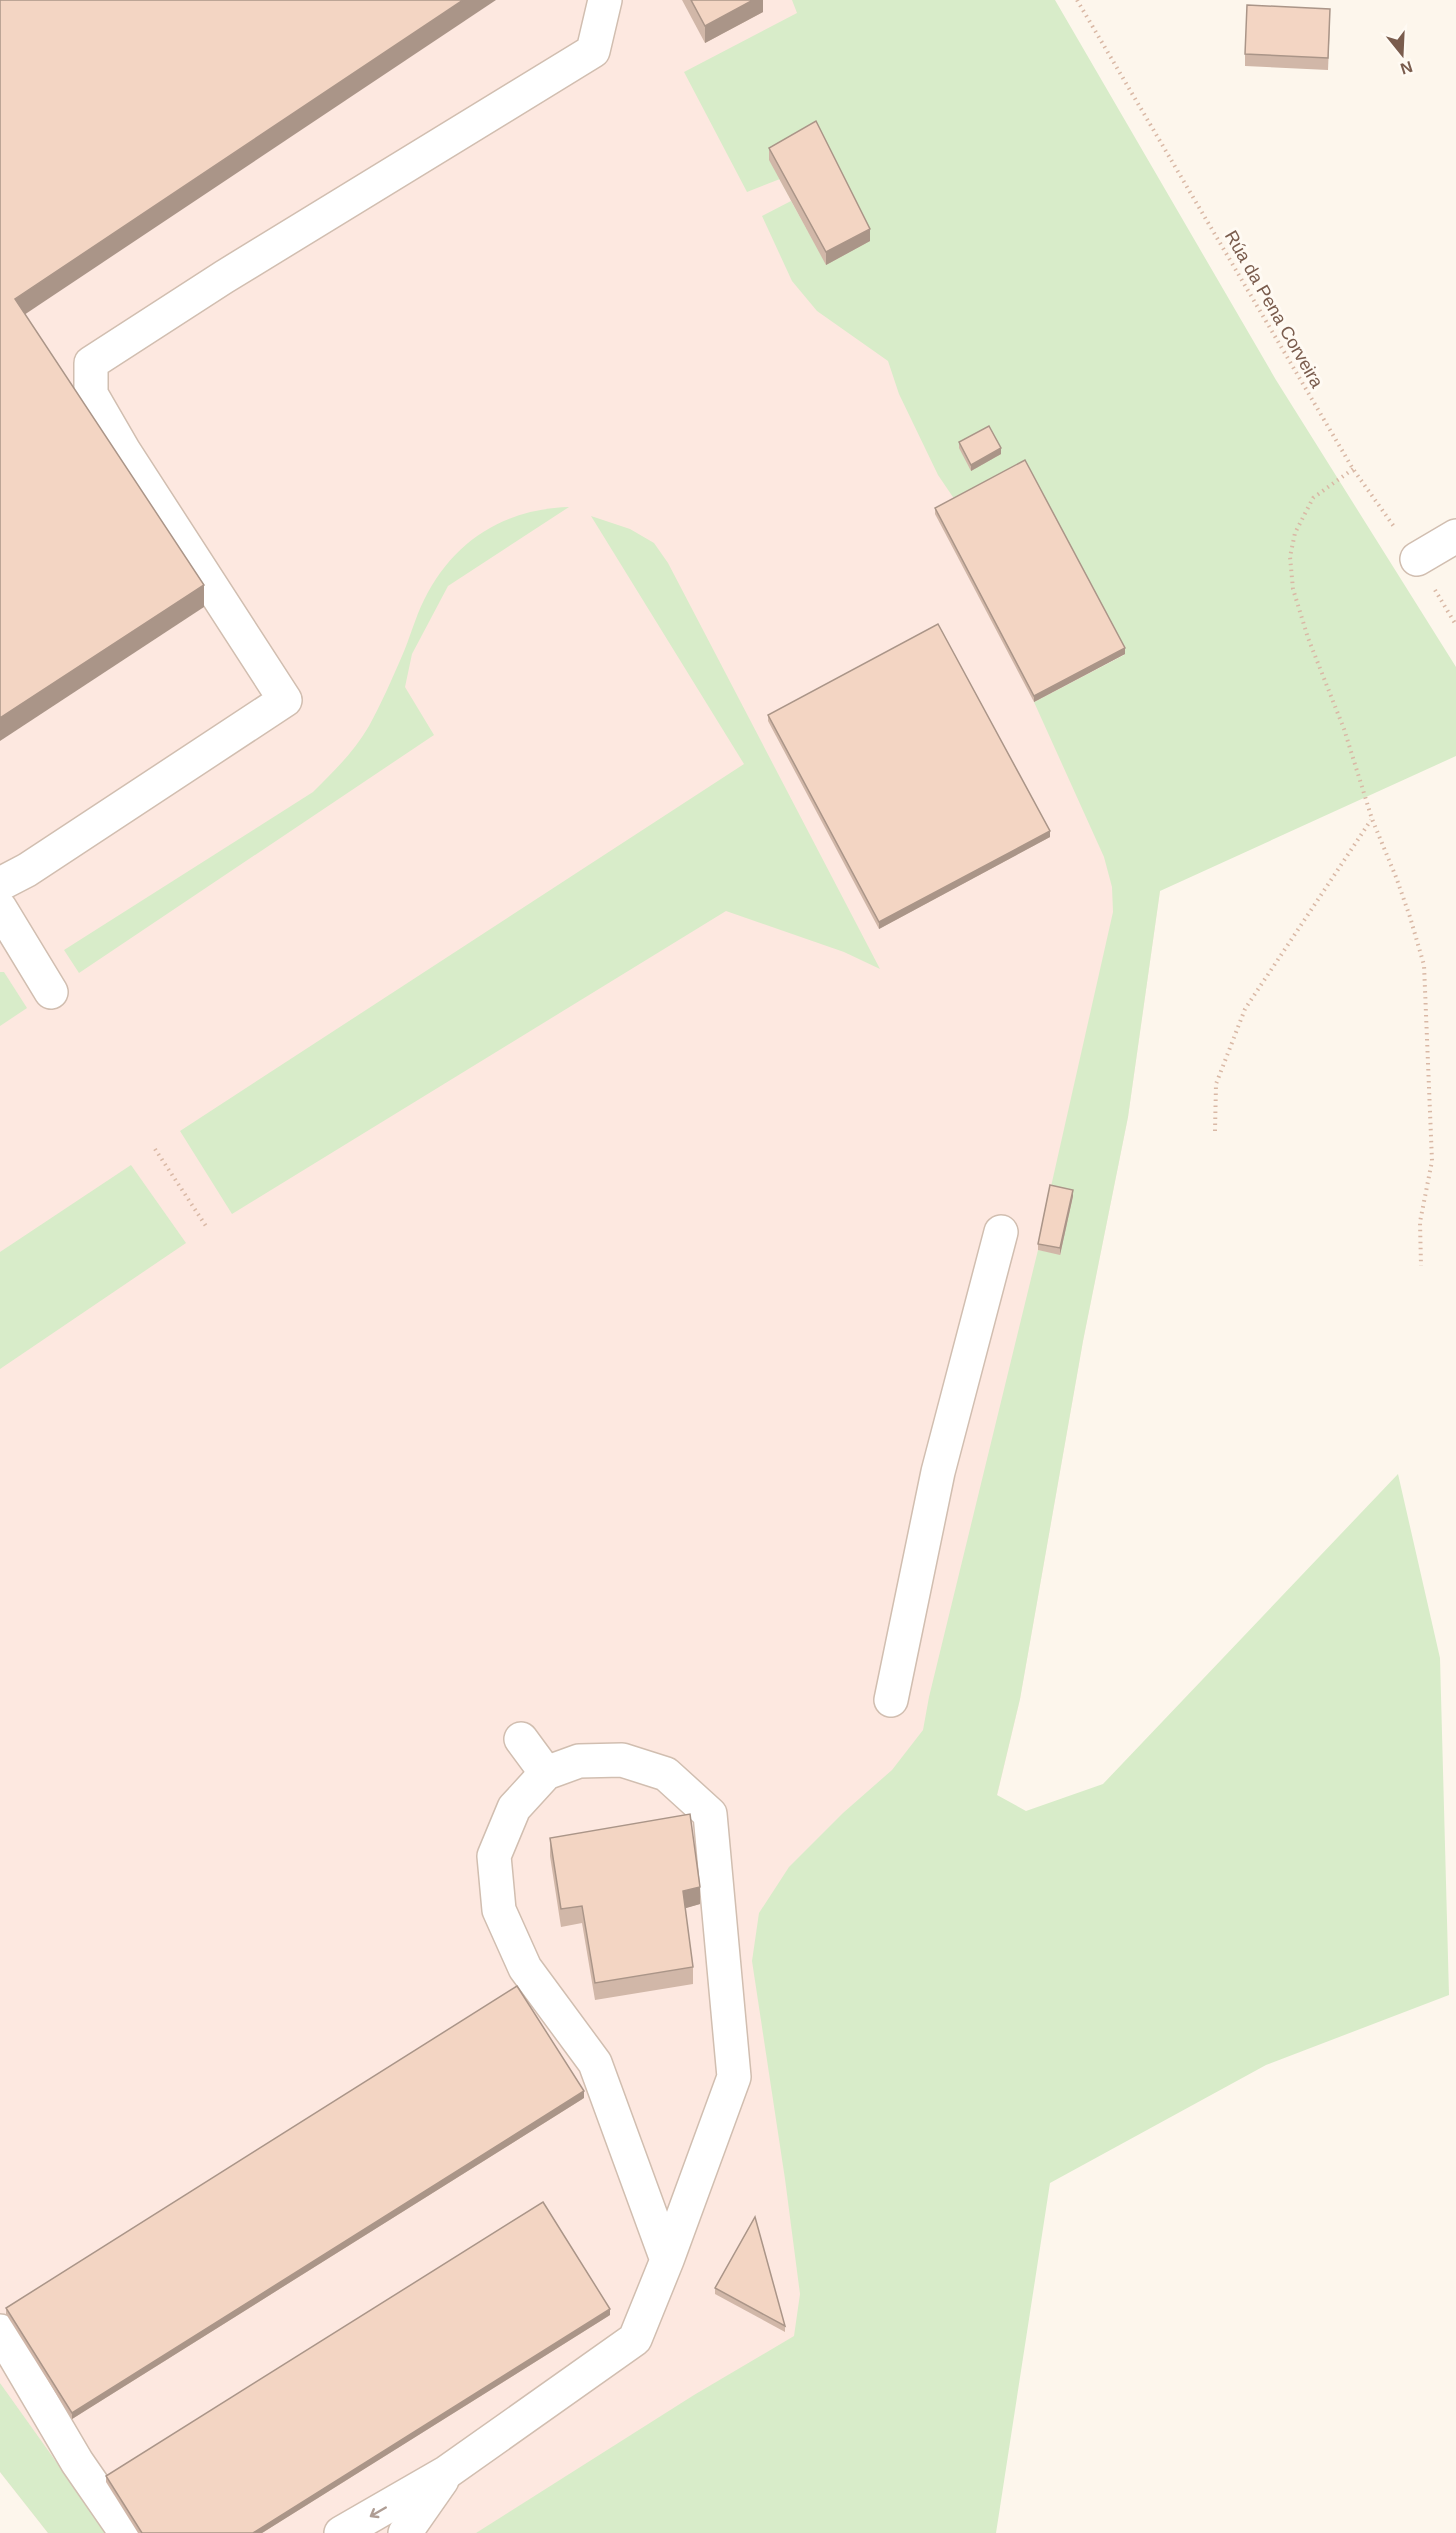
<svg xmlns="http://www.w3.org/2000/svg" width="1456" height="2533" font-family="Arial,sans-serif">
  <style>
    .commercial { fill: #fde8e0 }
    .green { fill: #d8ecc9 }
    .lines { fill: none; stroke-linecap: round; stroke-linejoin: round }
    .minor-casing { stroke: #d1beb0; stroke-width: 36 }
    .path { stroke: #d9b8a5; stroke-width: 4; stroke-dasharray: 1.5 4.5; stroke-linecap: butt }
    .minor { stroke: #fff; stroke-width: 33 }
    .wall { fill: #d1b7a8 }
    .shaded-wall { fill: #aa9588 }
    .building { fill: #f3d5c3; stroke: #aa9588; stroke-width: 1.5 }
    .oneway { stroke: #af9d94 }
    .labels { text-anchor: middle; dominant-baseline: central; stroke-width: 6; stroke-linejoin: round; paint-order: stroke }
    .street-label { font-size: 18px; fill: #7a5c4d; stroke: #fffaf3 }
  </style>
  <rect width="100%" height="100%" fill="#fdf6ec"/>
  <!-- commercial -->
  <path class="commercial" d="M 0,0 L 905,0 L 1160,891 L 1128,1117 L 1083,1341 L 1020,1699 L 954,1977 L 854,2366 L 581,2533 L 48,2533 L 0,2472 Z"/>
  <!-- green -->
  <g class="green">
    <path d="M 792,0 L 1055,0 L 1276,380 L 1456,667 L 1456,756 L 1160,891 L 1128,1117 L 1083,1341 L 1020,1699 L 997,1795 L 1026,1811 L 1103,1784 L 1398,1474 L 1440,1658 L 1449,1995 L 1266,2065 L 1050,2183 L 996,2533 L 476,2533 L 694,2395 L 794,2336 L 800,2294 L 785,2179 L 752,1961 L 759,1913 L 789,1867 L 843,1813 L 892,1770 L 923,1730 L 929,1697 L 1038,1250 L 1061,1254 L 1050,1191 L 1113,912 L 1112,887 L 1104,857 L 1034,702 L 1124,655 L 957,503 L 938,475 L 899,394 L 888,361 L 817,311 L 792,281 L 762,216 L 791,201 L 826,264 L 769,160 L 780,179 L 747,192 L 684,72 L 797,13 Z"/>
    <path d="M 569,507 L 448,586 L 412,654 L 405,687 L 434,735 L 79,973 L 64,950 L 313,792 C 334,771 354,752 369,726 C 381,704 392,679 402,656 C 410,638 415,618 424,600 C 453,541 504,509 569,507 Z"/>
    <path d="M 591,516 L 630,529 L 654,543 L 668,563 L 880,969 L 844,952 L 726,911 L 232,1214 L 180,1131 L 744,764 Z"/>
    <path d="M 0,972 L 4,972 L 27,1008 L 0,1026 Z"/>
    <path d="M 131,1165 L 186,1243 L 0,1369 L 0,1252 Z"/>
    <path d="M 0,2383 L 107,2533 L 48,2533 L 0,2472 Z"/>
  </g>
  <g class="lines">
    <!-- minor casing -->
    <g class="minor-casing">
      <g id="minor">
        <path d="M 1417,559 L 1456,536"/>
        <path d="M 0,884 L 27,870 L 285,700 L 124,451 L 91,394 L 91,363 L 224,277 L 593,51 L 605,0"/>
        <path d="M 0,908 L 51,992"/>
        <path d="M 891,1700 L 938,1472 L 1001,1232"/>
        <path d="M 521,1739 L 546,1773"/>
        <path d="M 0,2331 L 77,2462 L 126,2533"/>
        <path d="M 341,2533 L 447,2472 L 635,2339 L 667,2260 L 595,2063 L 525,1968 L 499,1910 L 494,1856 L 514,1808 L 546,1773 L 579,1761 L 622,1760 L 666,1774 L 710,1814 L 734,2077 L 667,2260"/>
        <path d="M 405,2533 L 442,2480"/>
      </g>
    </g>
    <!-- path -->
    <g class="path">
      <path d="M 1077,0 L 1353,469 L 1395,528"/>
      <path d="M 1353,469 L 1313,498 L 1295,533 L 1290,557 L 1293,589 L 1308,638 L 1344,729 L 1372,819 L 1396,877 L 1410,917 L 1424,965 L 1432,1161 L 1420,1222 L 1421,1266"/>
      <path d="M 1435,590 L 1456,625"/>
      <path d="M 1215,1131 L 1216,1084 L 1245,1009 L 1371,820"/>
      <path d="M 155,1149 L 208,1229"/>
    </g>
    <!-- minor -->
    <use href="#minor" class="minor"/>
  </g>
  <!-- wall -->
  <g class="wall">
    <path d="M 682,0 L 763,0 L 763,12 L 705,43 Z"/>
    <path d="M 1330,21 L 1328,70 L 1245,66 L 1245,54 Z"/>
    <path d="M 769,148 L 870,241 L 826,265 L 769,160 Z"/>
    <path d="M 959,442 L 1001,454 L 971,471 L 959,448 Z"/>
    <path d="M 935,508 L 1125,654 L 1034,702 L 935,514 Z"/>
    <path d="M 768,715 L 1050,837 L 879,929 L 768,721 Z"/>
    <path d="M 1073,1196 L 1060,1255 L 1038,1250 L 1038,1244 Z"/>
    <path d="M 550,1838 L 700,1904 L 685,1908 L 693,1967 L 693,1984 L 595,2000 L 582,1923 L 561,1927 L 550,1856 Z"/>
    <path d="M 584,2098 L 72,2419 L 6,2314 L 6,2308 Z"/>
    <path d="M 715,2288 L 785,2326 L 785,2332 L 715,2294 Z"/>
    <path d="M 610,2315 L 262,2533 L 138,2533 L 106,2482 L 106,2476 Z"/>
  </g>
  <!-- shaded-wall -->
  <g class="shaded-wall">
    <path d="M 463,0 L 496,0 L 15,321 L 15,299 Z"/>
    <path d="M 753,0 L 763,0 L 763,12 L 705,43 L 705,26 Z"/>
    <path d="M 870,229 L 870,241 L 826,265 L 826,252 Z"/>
    <path d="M 1001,448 L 1001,454 L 971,471 L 971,465 Z"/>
    <path d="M 204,585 L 204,607 L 0,741 L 0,718 Z"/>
    <path d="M 1125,648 L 1125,654 L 1034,702 L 1034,696 Z"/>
    <path d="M 1050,831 L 1050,837 L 879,929 L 879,922 Z"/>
    <path d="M 1073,1190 L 1073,1196 L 1060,1255 L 1060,1248 Z"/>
    <path d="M 700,1887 L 700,1904 L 683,1909 L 683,1891 Z"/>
    <path d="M 584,2091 L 584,2098 L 72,2419 L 72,2413 Z"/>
    <path d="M 610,2309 L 610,2315 L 262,2533 L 253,2533 Z"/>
  </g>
  <!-- building -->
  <g class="building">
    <path d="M 0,0 L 463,0 L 15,299 L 204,585 L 0,718 Z"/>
    <path d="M 691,0 L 753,0 L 705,26 Z"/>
    <path d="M 1247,5 L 1330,9 L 1328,58 L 1245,54 Z"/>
    <path d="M 816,121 L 870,229 L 826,252 L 769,148 Z"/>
    <path d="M 989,426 L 1001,448 L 971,465 L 959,442 Z"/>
    <path d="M 1025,460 L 1125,648 L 1034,696 L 935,508 Z"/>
    <path d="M 938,624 L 1050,831 L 879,922 L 768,715 Z"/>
    <path d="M 1050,1185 L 1073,1190 L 1060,1248 L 1038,1244 Z"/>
    <path d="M 690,1814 L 700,1887 L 683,1891 L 693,1967 L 595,1983 L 582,1906 L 561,1909 L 550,1838 Z"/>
    <path d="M 517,1986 L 584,2091 L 72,2413 L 6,2308 Z"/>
    <path d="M 543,2202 L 610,2309 L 253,2533 L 142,2533 L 106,2476 Z"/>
    <path d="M 755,2217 L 785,2326 L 715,2288 Z"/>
  </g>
  <!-- one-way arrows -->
  <defs><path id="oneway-shaft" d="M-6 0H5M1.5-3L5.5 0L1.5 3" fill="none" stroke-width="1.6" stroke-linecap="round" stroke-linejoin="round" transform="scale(1.5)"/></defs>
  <use class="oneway" href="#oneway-shaft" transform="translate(378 2512) rotate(150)"/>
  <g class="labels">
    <!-- street labels -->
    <g class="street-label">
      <text transform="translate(1274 309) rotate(60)">Rúa da Pena Corveira</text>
    </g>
  </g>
  <!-- north arrow -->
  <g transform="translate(1402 54) rotate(162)" stroke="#fffaf3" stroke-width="4.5" paint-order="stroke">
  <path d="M0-4.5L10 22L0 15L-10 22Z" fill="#7a5c4d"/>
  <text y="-9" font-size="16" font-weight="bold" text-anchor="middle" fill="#7a5c4d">N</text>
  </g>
</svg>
